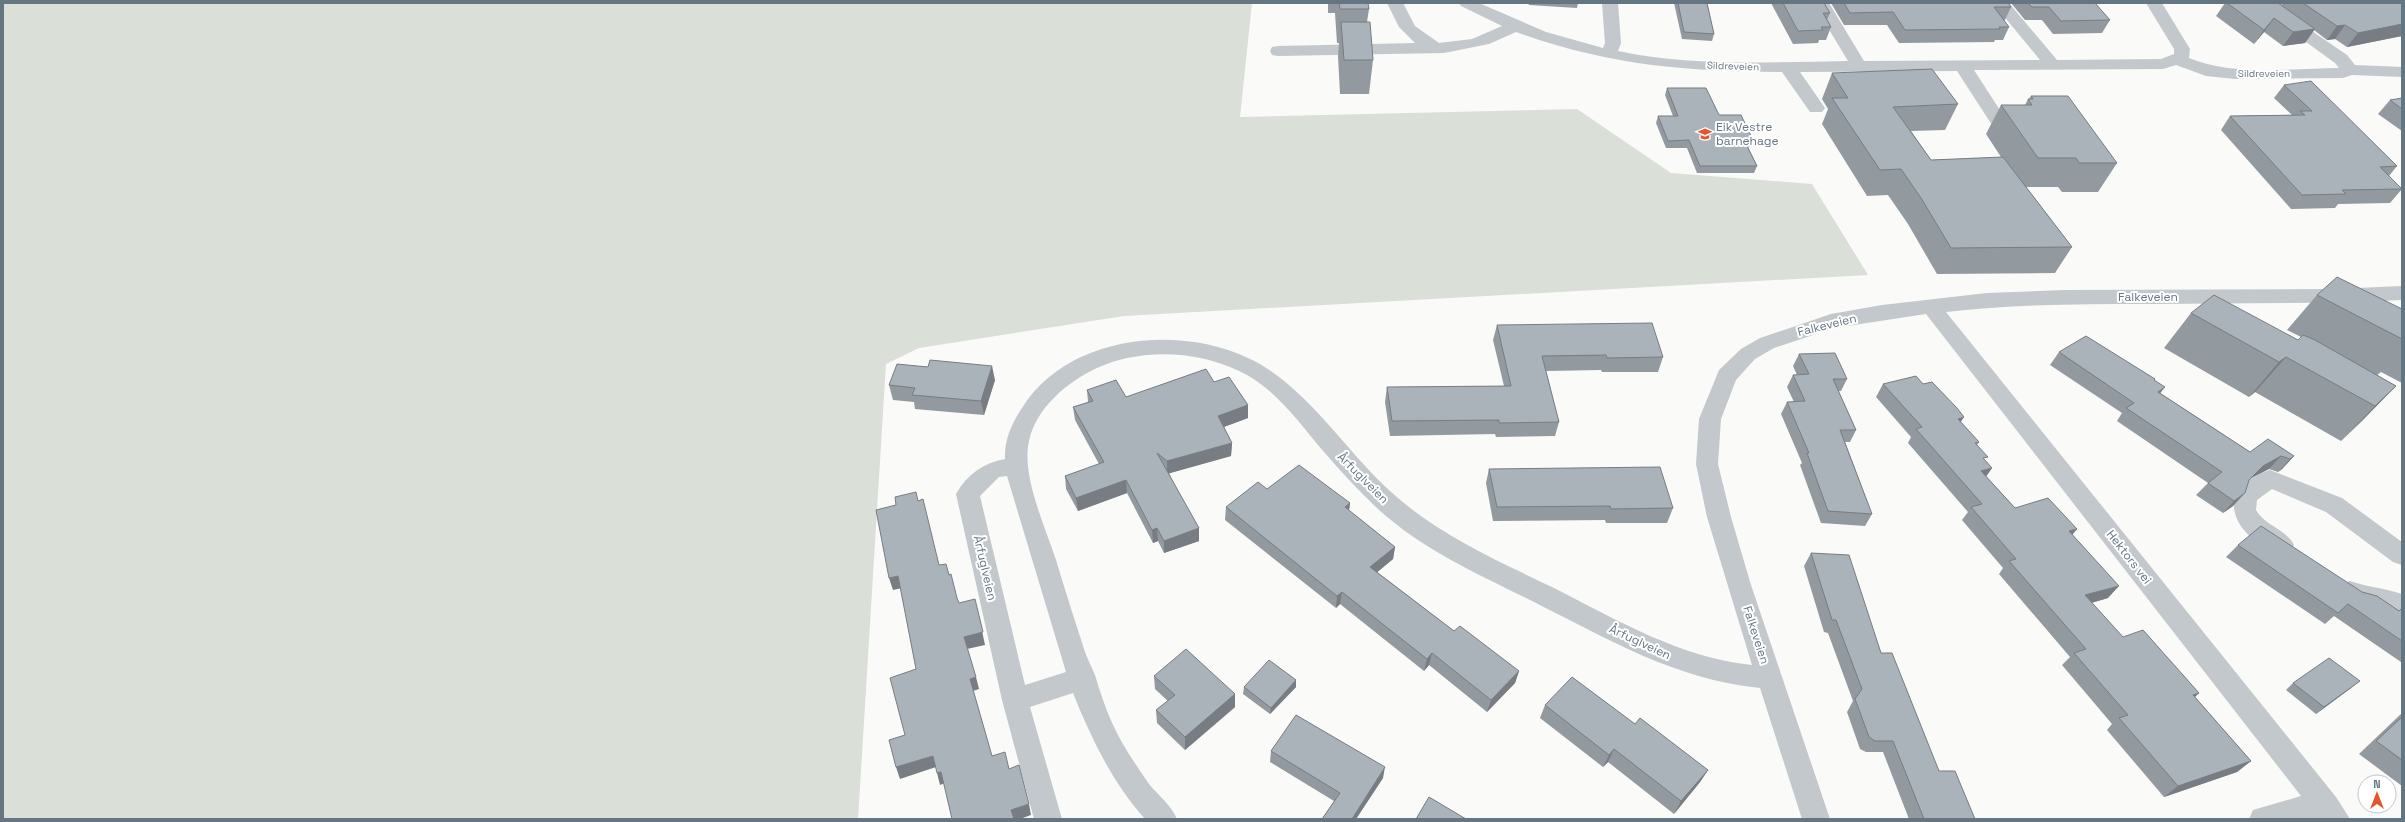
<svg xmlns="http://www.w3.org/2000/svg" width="2405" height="822" font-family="'Space Grotesk',sans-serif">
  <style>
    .green { fill: #dadfd7 }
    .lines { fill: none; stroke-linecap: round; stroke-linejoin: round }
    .minor { fill: #c3c8cc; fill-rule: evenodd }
    .wall { fill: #929a9f }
    .shaded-wall { fill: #777d82 }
    .building { fill: #aab3b9; stroke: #777d82 }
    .labels { text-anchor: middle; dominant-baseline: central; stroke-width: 4; stroke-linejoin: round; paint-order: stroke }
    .far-street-label { font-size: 10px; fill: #657683; stroke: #fff }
    .poi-label { font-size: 12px; fill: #657683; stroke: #fff; text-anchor: start }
    .street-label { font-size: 12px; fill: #657683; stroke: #fff }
  </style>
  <rect width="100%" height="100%" fill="#fafaf8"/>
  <!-- green -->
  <path class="green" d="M 3,3 L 1252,3 L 1240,117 L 1577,109 L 1671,173 L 1812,184 L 1868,275 L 1124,316 L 919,348 L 886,364 L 858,819 L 3,819 Z"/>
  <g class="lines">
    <!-- minor -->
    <g class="minor">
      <path d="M 1387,3 L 1403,3 L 1415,26 L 1439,43 L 1472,39 L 1502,26 L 1461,6 L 1459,3 L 1479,3 L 1546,32 L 1603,48 L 1605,43 L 1602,3 L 1618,3 L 1621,43 L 1618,51 C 1693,67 1772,62 1848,61 L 1813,3 L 1829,3 L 1864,61 L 2040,60 L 1993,3 L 2009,3 L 2057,60 L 2161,59 L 2174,54 L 2174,49 L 2146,3 L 2162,3 L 2190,49 L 2189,58 C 2235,77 2291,68 2339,68 L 2335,63 L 2252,3 L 2271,3 L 2347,55 L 2355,65 L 2402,67 L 2402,77 L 2352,75 L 2343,78 L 2235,79 L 2206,76 L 2176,65 L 2163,69 L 1974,70 L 2007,121 L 2004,125 L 1992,125 L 1957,71 L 1800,72 L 1825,108 L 1822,112 L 1810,112 L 1782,72 C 1687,72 1606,65 1516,32 L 1489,44 L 1444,53 L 1278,56 L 1272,55 L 1270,51 L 1272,47 L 1278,46 L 1415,43 L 1399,27 Z"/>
      <path d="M 2402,286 L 2402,300 C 2318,304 2235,303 2151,304 C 2083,304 2014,304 1946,312 L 2336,797 L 2350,819 L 2249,819 L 2253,810 L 2301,796 L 1926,314 L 1834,328 L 1774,348 L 1755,359 L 1736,380 L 1721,419 L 1718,464 L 1731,517 L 1751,585 L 1830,819 L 1802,819 L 1760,688 C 1674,679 1608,639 1532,601 C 1478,574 1423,550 1378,509 C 1359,491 1341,472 1324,452 C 1301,425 1279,393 1247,375 C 1203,351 1144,347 1097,368 C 1067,382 1036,408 1029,441 C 1021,475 1045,526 1056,560 C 1065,590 1075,621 1085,652 C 1088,660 1092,668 1095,675 C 1101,695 1108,716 1118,735 C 1127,752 1138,768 1149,784 C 1159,796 1171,805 1177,819 L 1145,819 C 1112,782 1091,738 1073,693 L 1030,707 L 1062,819 L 1034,819 L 1002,700 L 956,494 C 967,474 984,463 1005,459 C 1004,440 1012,423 1022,408 C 1067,336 1176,324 1248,358 C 1305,384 1344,449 1390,491 C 1438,535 1496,560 1554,588 C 1617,620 1681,658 1752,665 L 1707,517 L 1696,464 L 1699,419 L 1719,370 L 1741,349 L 1760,338 L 1831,314 L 1882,305 L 1987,293 L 2065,290 L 2333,289 ZM 1007,476 L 1066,672 L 1025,685 L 980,496 L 999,477 Z"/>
      <path d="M 2270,470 L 2342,498 L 2402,542 L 2402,565 L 2393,562 L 2326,512 L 2272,489 L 2257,500 L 2256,510 C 2265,526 2286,529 2294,545 L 2290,552 L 2282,555 C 2235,539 2208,490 2270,470 Z"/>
      <path d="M 2350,581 C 2367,587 2384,588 2402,594 L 2402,614 C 2396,613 2390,610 2383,608 C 2366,605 2347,610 2338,591 L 2341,584 Z"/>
    </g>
  </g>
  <!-- wall -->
  <g class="wall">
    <path d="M 1328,3 L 1368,3 L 1369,9 L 1367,22 L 1373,60 L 1369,94 L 1340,94 L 1338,56 L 1339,43 L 1337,43 L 1335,13 L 1328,13 Z"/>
    <path d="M 1528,3 L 1578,3 L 1577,8 L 1529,5 Z"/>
    <path d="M 1674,3 L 1707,3 L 1714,34 L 1712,41 L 1682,39 Z"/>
    <path d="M 1771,3 L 1824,3 L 1830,13 L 1827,20 L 1831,27 L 1826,40 L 1819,40 L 1818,43 L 1793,44 Z"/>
    <path d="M 1831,3 L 2008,3 L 2011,7 L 2005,20 L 2004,20 L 2009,27 L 2003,40 L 1995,40 L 1994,42 L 1899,43 L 1887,25 L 1844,25 Z"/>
    <path d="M 2011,3 L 2095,3 L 2110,20 L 2102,33 L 2053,34 L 2042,20 L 2025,20 Z"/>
    <path d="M 2225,3 L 2278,3 L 2281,5 L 2282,4 L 2280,3 L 2402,3 L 2402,36 L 2347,47 L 2335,39 L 2327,40 L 2314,30 L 2305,43 L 2283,46 L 2264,32 L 2254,44 L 2216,16 Z"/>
    <path d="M 1832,73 L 1958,104 L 1945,130 L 1911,131 L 1931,160 L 2001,157 L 1986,134 L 2001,105 L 2025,105 L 2028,99 L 2029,99 L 2031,96 L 2117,163 L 2098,192 L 2062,192 L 2058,187 L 2026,187 L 2072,247 L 2055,273 L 1937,274 L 1908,224 L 1888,195 L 1867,196 L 1822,124 L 1828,109 L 1822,99 Z"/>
    <path d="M 2284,85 L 2397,166 L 2389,176 L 2402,189 L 2390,203 L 2338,204 L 2335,208 L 2291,209 L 2221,130 L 2230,116 L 2292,115 L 2274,98 Z"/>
    <path d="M 1667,88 L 1719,115 L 1753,140 L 1750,147 L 1748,147 L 1757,166 L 1754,173 L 1697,173 L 1687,148 L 1666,148 L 1656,123 L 1658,116 L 1673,116 L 1665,95 Z"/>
    <path d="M 2402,98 L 2402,131 L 2378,114 L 2390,100 Z"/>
    <path d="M 2317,295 L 2402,309 L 2402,383 L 2381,372 L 2377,375 L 2396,386 L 2341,441 L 2255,392 L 2249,397 L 2164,348 L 2191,313 L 2298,340 L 2301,337 L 2287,330 Z"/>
    <path d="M 1497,325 L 1663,357 L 1658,372 L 1602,372 L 1601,370 L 1546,371 L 1559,422 L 1555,436 L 1496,437 L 1495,434 L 1390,436 L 1385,402 L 1387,387 L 1504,386 L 1493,340 Z"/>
    <path d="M 2059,352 L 2154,380 L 2160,393 L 2250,452 L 2294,456 L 2282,469 L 2278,472 L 2269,469 L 2251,478 L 2249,480 L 2233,506 L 2223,513 L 2196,495 L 2208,483 L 2117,421 L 2122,413 L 2050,365 Z"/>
    <path d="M 1799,354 L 1847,379 L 1841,391 L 1838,391 L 1856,430 L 1850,442 L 1845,442 L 1872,514 L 1865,526 L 1821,523 L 1800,465 L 1802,463 L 1781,414 L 1787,402 L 1794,402 L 1787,387 L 1793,375 L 1797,375 L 1793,366 Z"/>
    <path d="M 928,367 L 995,380 L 984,415 L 915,409 L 914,402 L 893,400 L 889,385 Z"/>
    <path d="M 1214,382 L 1248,405 L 1248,418 L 1224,427 L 1232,443 L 1231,456 L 1169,473 L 1199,541 L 1164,553 L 1158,541 L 1153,543 L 1127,493 L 1078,511 L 1066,489 L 1065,476 L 1099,464 L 1075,420 L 1073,407 L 1088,402 L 1087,390 L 1126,397 Z"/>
    <path d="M 1883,384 L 1923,384 L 1961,422 L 1979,442 L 1977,445 L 1985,460 L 1992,468 L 1986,476 L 2015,508 L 2077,529 L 2072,535 L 2108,598 L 2091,603 L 2123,637 L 2199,693 L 2195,697 L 2251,761 L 2237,772 L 2164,797 L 2107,730 L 2112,724 L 2062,665 L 2070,657 L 1999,574 L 2003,568 L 1962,520 L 1968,512 L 1908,443 L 1911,437 L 1876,397 Z"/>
    <path d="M 1489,469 L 1673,508 L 1667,523 L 1606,523 L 1605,520 L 1493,521 L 1486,483 Z"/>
    <path d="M 1267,489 L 1350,503 L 1349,511 L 1395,547 L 1393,559 L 1377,572 L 1454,631 L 1519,671 L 1515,683 L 1487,712 L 1429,665 L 1424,671 L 1340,604 L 1336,608 L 1225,520 L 1226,507 Z"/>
    <path d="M 2238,545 L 2362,592 L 2399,611 L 2402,608 L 2402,660 L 2401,662 L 2334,616 L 2325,624 L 2226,557 Z"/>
    <path d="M 1811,553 L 1881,653 L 1939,771 L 1975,819 L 1909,819 L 1883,752 L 1866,752 L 1860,749 L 1847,712 L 1853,701 L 1828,633 L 1824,632 L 1804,566 Z"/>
    <path d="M 1154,676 L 1235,694 L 1235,707 L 1185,750 L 1157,723 L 1156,710 L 1168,701 L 1155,689 Z"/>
    <path d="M 1296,680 L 1296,687 L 1270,714 L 1243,694 L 1244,687 Z"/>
    <path d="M 2293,683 L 2351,688 L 2316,714 L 2286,690 Z"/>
    <path d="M 1545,705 L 1635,724 L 1708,770 L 1700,782 L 1674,814 L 1608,762 L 1603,767 L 1540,718 Z"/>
    <path d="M 2402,713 L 2402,786 L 2359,754 Z"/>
    <path d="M 1271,751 L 1383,778 L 1356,819 L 1322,819 L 1334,801 L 1270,762 Z"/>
  </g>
  <!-- shaded-wall -->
  <g class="shaded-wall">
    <path d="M 2274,18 L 2264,32 L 2254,44 L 2264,30 Z"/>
    <path d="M 2402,24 L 2402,36 L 2347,47 L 2358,33 Z"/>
    <path d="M 2345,25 L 2335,39 L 2327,40 L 2337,26 Z"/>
    <path d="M 2315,29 L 2305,43 L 2283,46 L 2293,32 Z"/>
    <path d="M 2286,357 L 2255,392 L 2249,397 L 2279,362 Z"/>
    <path d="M 992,366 L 995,380 L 984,415 L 981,401 Z"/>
    <path d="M 2396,386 L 2362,421 L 2341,441 L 2375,406 Z"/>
    <path d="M 2165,387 L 2155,400 L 2158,392 Z"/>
    <path d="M 1248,405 L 1248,418 L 1218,429 L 1218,416 Z"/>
    <path d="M 1964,417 L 1955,431 L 1958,419 Z"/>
    <path d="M 1232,443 L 1231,456 L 1167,474 L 1167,461 Z"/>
    <path d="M 2281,456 L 2269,469 L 2251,478 L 2263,466 Z"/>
    <path d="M 2294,456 L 2282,469 L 2278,472 L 2290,459 Z"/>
    <path d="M 1992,468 L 1983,481 L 1981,471 Z"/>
    <path d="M 1126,480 L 1127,493 L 1078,511 L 1076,498 Z"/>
    <path d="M 2245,493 L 2233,506 L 2223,513 L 2234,501 Z"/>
    <path d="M 1350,503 L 1348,516 L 1345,507 Z"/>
    <path d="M 1157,528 L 1158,541 L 1153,543 L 1152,530 Z"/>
    <path d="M 1199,528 L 1199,541 L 1164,553 L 1164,541 Z"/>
    <path d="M 2077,529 L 2066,542 L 2069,531 Z"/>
    <path d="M 1395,547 L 1393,559 L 1368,580 L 1370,567 Z"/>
    <path d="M 898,576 L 902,588 L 893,590 L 889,578 Z"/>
    <path d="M 2119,586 L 2108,598 L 2074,608 L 2085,595 Z"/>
    <path d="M 1342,592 L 1340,604 L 1336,608 L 1337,596 Z"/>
    <path d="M 978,612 L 985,645 L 967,649 L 964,637 Z"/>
    <path d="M 1432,653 L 1429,665 L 1424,671 L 1427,659 Z"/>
    <path d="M 1519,671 L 1515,683 L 1487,712 L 1491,700 Z"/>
    <path d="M 976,677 L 979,689 L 973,691 L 970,679 Z"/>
    <path d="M 1296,680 L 1296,687 L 1270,714 L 1271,708 Z"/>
    <path d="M 2360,681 L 2351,688 L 2316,714 L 2324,707 Z"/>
    <path d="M 2199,693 L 2186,705 L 2193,695 Z"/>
    <path d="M 1235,694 L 1235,707 L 1185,750 L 1185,737 Z"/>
    <path d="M 1614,749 L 1608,762 L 1603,767 L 1609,755 Z"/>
    <path d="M 933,756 L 936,767 L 900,779 L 896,767 Z"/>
    <path d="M 2251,761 L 2237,772 L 2164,797 L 2178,786 Z"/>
    <path d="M 1385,767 L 1383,778 L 1356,819 L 1352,819 Z"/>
    <path d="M 1708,770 L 1700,782 L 1674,814 L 1681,801 Z"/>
    <path d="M 941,772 L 945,783 L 940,785 L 937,773 Z"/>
    <path d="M 1029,804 L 1031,815 L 1020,819 L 1014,819 L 1011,810 Z"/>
  </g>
  <!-- building -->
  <g class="building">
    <path d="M 1339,3 L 1368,3 L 1369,9 L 1340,9 Z"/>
    <path d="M 1678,3 L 1707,3 L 1714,34 L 1684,32 Z"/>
    <path d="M 1783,3 L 1824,3 L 1830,13 L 1823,13 L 1831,27 L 1821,27 L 1823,30 L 1798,31 Z"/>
    <path d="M 1844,3 L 2008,3 L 2011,7 L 1994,7 L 2009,27 L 1999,27 L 2000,29 L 1905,30 L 1893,12 L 1850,13 Z"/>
    <path d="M 2028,3 L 2095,3 L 2110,20 L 2061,21 L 2049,7 L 2032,7 Z"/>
    <path d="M 2227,3 L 2278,3 L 2315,29 L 2293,32 L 2274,18 L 2264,30 Z"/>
    <path d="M 2303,3 L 2402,3 L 2402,24 L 2358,33 L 2345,25 L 2337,26 Z"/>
    <path d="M 1341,22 L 1370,22 L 1373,60 L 1344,60 Z"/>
    <path d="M 1932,69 L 1958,104 L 1893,107 L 1931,160 L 2003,157 L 2072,247 L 1951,248 L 1921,198 L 1901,169 L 1880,170 L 1832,98 L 1848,98 L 1832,73 Z"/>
    <path d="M 2311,81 L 2397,166 L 2380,167 L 2402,189 L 2342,190 L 2346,194 L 2302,195 L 2230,116 L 2305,115 L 2300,111 L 2312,111 L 2284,85 Z"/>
    <path d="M 1667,88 L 1706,88 L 1719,115 L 1741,115 L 1753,140 L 1744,140 L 1757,166 L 1700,166 L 1689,140 L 1668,141 L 1658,116 L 1678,116 Z"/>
    <path d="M 2031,96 L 2068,96 L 2117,163 L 2079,163 L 2076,158 L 2038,158 L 2001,105 L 2032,105 L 2028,99 L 2033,99 Z"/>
    <path d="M 2402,98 L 2402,109 L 2390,100 Z"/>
    <path d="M 2337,277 L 2402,309 L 2402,339 L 2317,295 Z"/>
    <path d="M 2214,295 L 2298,340 L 2303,335 L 2315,340 L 2396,386 L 2375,406 L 2286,357 L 2279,362 L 2191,313 Z"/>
    <path d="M 1652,323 L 1663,357 L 1607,358 L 1606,355 L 1542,356 L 1559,422 L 1499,423 L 1499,420 L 1392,421 L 1387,387 L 1511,386 L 1497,325 Z"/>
    <path d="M 2086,336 L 2155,379 L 2154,380 L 2165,387 L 2158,392 L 2250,452 L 2268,439 L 2294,456 L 2290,459 L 2281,456 L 2263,466 L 2249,480 L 2245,493 L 2234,501 L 2208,483 L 2222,472 L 2126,408 L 2134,403 L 2059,352 Z"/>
    <path d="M 1835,353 L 1847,379 L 1833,379 L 1856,430 L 1840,430 L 1872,514 L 1828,511 L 1807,453 L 1809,453 L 1787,402 L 1805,401 L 1793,375 L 1809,374 L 1799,354 Z"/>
    <path d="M 930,360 L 992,366 L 981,401 L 912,395 L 915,388 L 889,385 L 897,364 L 928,367 Z"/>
    <path d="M 1206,369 L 1214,382 L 1229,377 L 1248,405 L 1218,416 L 1232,443 L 1167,461 L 1157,453 L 1199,528 L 1164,541 L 1157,528 L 1152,530 L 1126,480 L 1076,498 L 1065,476 L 1104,462 L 1073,407 L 1093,401 L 1087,390 L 1116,380 L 1126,397 Z"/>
    <path d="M 1916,376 L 1923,384 L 1932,382 L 1957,408 L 1964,417 L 1958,419 L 1979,442 L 1975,443 L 1988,457 L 1983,458 L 1992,468 L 1981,471 L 2015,508 L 2048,498 L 2077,529 L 2069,531 L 2119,586 L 2085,595 L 2123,637 L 2143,630 L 2199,693 L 2193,695 L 2251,761 L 2178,786 L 2119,718 L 2128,715 L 2074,653 L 2086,649 L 2009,561 L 2016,559 L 1971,507 L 1982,504 L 1916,429 L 1922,427 L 1883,384 Z"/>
    <path d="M 1299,465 L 1350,503 L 1345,507 L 1395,547 L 1370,567 L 1454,631 L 1460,626 L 1519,671 L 1491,700 L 1432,653 L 1427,659 L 1342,592 L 1337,596 L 1226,507 L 1258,482 L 1267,489 Z"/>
    <path d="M 1660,467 L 1673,508 L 1611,509 L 1610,506 L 1497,507 L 1489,469 Z"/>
    <path d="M 916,492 L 918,501 L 923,499 L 939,565 L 946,564 L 949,575 L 951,574 L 957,598 L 959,603 L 975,599 L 983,632 L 964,637 L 976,677 L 970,679 L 992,756 L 1005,752 L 1009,769 L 1019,765 L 1029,804 L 1011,810 L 1014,819 L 952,819 L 941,772 L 937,773 L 933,756 L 896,767 L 889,740 L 905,735 L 890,678 L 916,669 L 898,576 L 889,578 L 876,510 L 896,505 L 895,497 Z"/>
    <path d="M 2261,526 L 2362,592 L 2377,596 L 2399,611 L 2402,608 L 2402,641 L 2348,604 L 2338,613 L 2238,545 Z"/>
    <path d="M 1811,553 L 1849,555 L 1881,653 L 1892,653 L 1939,771 L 1955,771 L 1975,819 L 1924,819 L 1893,741 L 1875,741 L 1869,737 L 1855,699 L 1862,689 L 1836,620 L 1832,620 Z"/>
    <path d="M 1186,649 L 1235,694 L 1185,737 L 1156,710 L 1175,695 L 1154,676 Z"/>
    <path d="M 2329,658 L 2360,681 L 2324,707 L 2293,683 Z"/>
    <path d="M 1269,660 L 1296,680 L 1271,708 L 1244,687 Z"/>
    <path d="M 1572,677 L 1635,724 L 1640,718 L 1708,770 L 1681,801 L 1614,749 L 1609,755 L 1545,705 Z"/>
    <path d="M 1296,715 L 1385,767 L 1352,819 L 1322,819 L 1340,793 L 1271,751 Z"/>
    <path d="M 2402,717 L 2402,760 L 2376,741 Z"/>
    <path d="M 1429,797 L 1466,819 L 1416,819 Z"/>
  </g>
  <!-- icons -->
  <defs>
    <g id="school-bare" transform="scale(1.08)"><path d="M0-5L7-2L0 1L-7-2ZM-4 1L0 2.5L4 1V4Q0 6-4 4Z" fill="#e4572e" stroke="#fff" stroke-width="2.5" paint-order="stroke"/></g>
  </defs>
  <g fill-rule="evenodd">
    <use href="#school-bare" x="1705" y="134"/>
  </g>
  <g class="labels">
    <!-- far-street labels -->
    <g class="far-street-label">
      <text transform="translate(1733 66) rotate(2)">Sildreveien</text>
      <text x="2264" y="73">Sildreveien</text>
    </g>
    <!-- poi labels -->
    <g class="poi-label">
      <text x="1716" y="127">Eik Vestre<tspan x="1716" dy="14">barnehage</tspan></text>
    </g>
    <!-- street labels -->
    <g class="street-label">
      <text x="2148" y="297">Falkeveien</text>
      <text transform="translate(1827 325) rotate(-14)">Falkeveien</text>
      <text transform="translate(1363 478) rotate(45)">Årfuglveien</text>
      <text transform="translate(2129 557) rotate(52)">Hektors vei</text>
      <text transform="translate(985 568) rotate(77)">Årfuglveien</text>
      <text transform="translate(1756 635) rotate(72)">Falkeveien</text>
      <text transform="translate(1640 642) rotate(25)">Årfuglveien</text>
    </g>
  </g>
  <!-- border -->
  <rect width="2405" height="822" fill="none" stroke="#657683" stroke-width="8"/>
  <!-- north arrow -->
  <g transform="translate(2377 794)"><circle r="19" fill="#ffffff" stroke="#c1c8cd"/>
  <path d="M0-3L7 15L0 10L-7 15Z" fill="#e4572e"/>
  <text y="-6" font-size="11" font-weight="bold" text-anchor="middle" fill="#657683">N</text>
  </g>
</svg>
